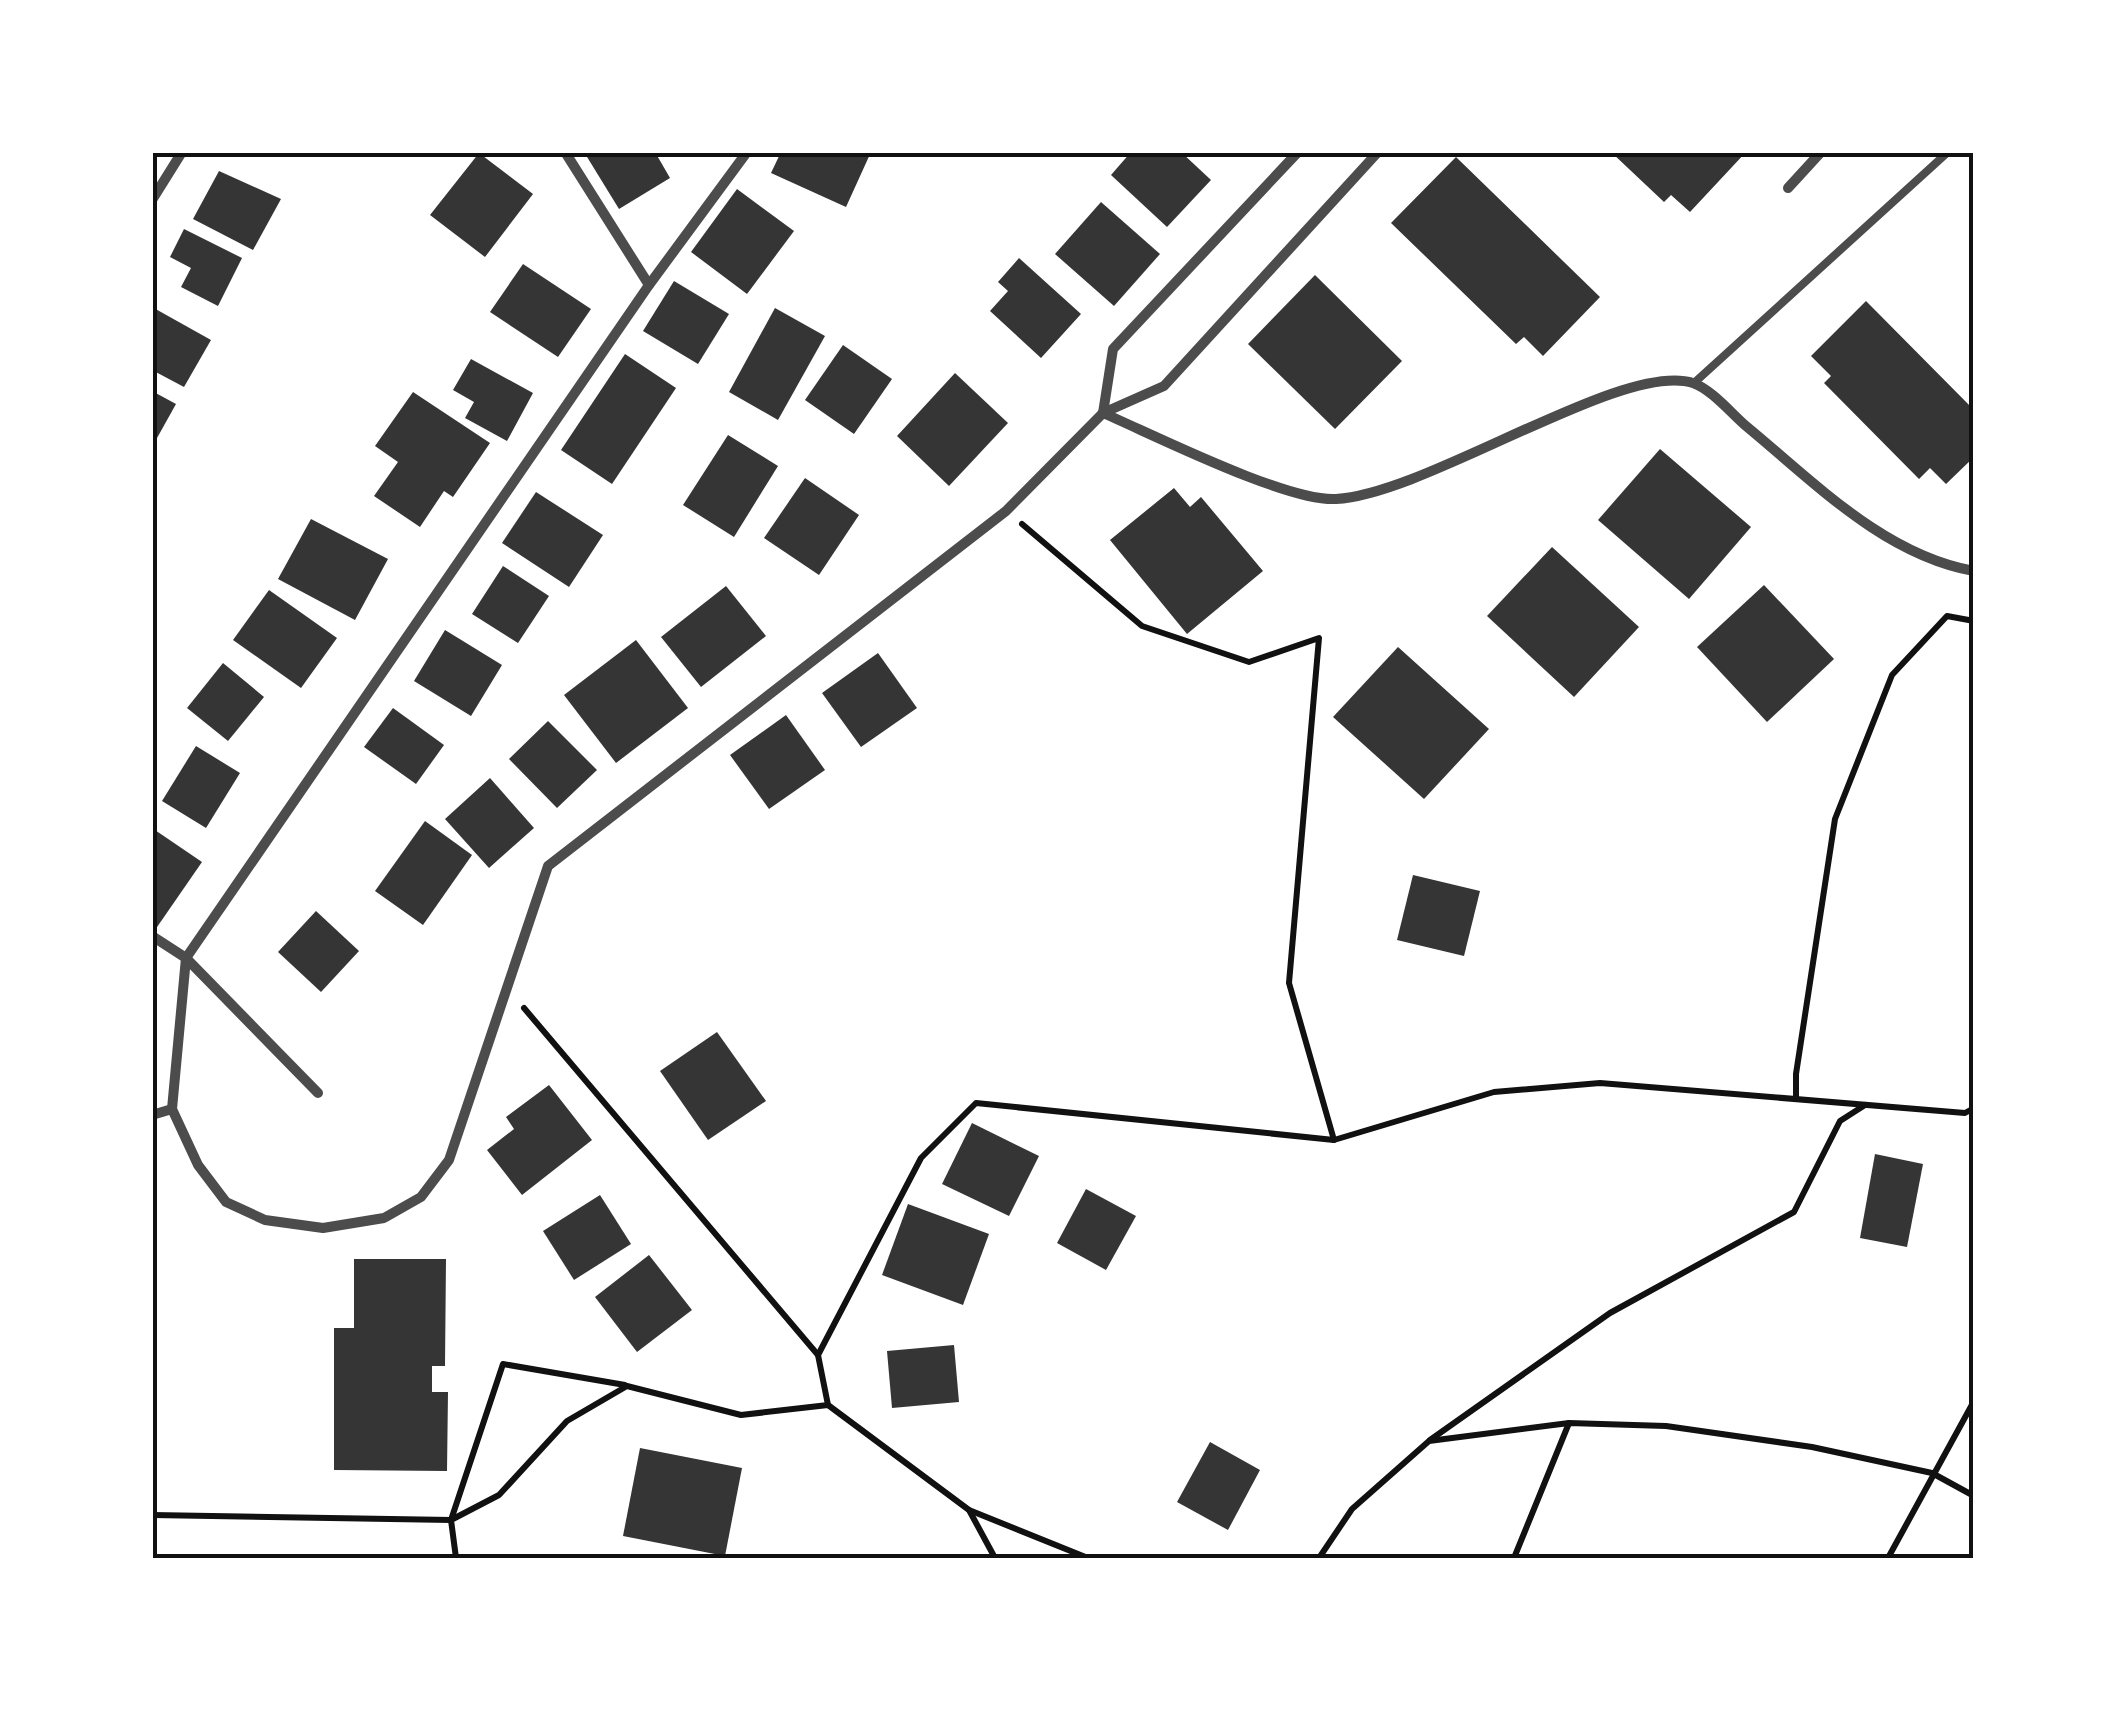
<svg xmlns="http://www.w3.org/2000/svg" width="2126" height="1711" font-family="Ubuntu,sans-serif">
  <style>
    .building { fill: #353535 }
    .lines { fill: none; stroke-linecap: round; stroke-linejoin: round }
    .path { stroke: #111; stroke-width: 6 }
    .service { stroke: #4c4c4c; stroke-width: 8 }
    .minor { stroke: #4c4c4c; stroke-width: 10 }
    .neatline { fill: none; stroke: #111; stroke-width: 4 }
  </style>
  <rect width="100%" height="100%" fill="#fff"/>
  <!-- building -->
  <g class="building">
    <path d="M 584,152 L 655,152 L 670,178 L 619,209 Z"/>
    <path d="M 781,152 L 871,152 L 846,207 L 771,173 Z"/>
    <path d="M 1131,152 L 1181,152 L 1211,180 L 1167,227 L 1111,175 Z"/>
    <path d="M 1611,152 L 1746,152 L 1690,212 L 1671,195 L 1664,202 Z"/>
    <path d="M 479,153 L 533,194 L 485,257 L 430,215 Z"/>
    <path d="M 1456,157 L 1600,297 L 1543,356 L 1524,337 L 1516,344 L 1391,223 Z"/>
    <path d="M 219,171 L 281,199 L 253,250 L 193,219 Z"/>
    <path d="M 737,189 L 794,231 L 747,294 L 691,252 Z"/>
    <path d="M 1101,202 L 1160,254 L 1114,306 L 1055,254 Z"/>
    <path d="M 184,229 L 242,258 L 218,306 L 181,287 L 191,268 L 170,257 Z"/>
    <path d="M 1019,258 L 1081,314 L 1041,358 L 990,311 L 1008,291 L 998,282 Z"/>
    <path d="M 523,264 L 591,309 L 558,357 L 490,312 Z"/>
    <path d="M 1315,275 L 1402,361 L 1335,429 L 1248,344 Z"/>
    <path d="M 674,281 L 729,314 L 698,364 L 643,331 Z"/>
    <path d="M 1866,301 L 1974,410 L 1974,457 L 1946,484 L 1930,468 L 1919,479 L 1824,383 L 1831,376 L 1811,356 Z"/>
    <path d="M 152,307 L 211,340 L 184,387 L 152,370 Z"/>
    <path d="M 775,308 L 825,336 L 778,420 L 729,392 Z"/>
    <path d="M 843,345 L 892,379 L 854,434 L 805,400 Z"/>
    <path d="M 625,354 L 676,388 L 612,484 L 561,450 Z"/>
    <path d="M 471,359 L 533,393 L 507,441 L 465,418 L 474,402 L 453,390 Z"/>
    <path d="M 955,373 L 1008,423 L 949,486 L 897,436 Z"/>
    <path d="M 152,391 L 176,404 L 152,447 Z"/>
    <path d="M 413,392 L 490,443 L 453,497 L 444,491 L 420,527 L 374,496 L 398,462 L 375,446 Z"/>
    <path d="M 728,435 L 778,466 L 734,537 L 683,505 Z"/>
    <path d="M 1660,449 L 1751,527 L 1689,599 L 1598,520 Z"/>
    <path d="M 805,478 L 859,515 L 819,575 L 764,538 Z"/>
    <path d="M 1174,488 L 1190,507 L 1201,497 L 1263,571 L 1187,634 L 1110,540 Z"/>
    <path d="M 536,492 L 603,535 L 569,587 L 502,543 Z"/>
    <path d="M 311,519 L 388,559 L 355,620 L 278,579 Z"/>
    <path d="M 1552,547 L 1639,627 L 1574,697 L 1487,616 Z"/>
    <path d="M 503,566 L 549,596 L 518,643 L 472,614 Z"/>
    <path d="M 1764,585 L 1834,659 L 1767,722 L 1697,647 Z"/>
    <path d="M 726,586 L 766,636 L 701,687 L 661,637 Z"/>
    <path d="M 269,590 L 337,638 L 301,688 L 233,640 Z"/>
    <path d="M 445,630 L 502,665 L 471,716 L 414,681 Z"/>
    <path d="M 636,640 L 688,708 L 616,763 L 564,695 Z"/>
    <path d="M 1398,647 L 1489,729 L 1424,799 L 1333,717 Z"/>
    <path d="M 878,653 L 917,708 L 861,747 L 822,693 Z"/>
    <path d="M 223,663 L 264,697 L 228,741 L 187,708 Z"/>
    <path d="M 393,708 L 444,745 L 416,784 L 364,747 Z"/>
    <path d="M 786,715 L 825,770 L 769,809 L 730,755 Z"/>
    <path d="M 548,721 L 597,770 L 557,808 L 509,759 Z"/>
    <path d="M 196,746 L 240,773 L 206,828 L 162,801 Z"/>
    <path d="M 490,778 L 534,828 L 489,868 L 445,819 Z"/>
    <path d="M 425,821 L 472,855 L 423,925 L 375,891 Z"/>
    <path d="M 152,828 L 202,862 L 155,930 L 152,928 Z"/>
    <path d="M 1413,875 L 1480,891 L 1464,956 L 1397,940 Z"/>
    <path d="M 316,911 L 359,951 L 321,992 L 278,952 Z"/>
    <path d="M 717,1032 L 766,1101 L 708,1140 L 660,1071 Z"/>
    <path d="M 549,1085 L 592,1140 L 522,1195 L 487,1150 L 514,1129 L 506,1117 Z"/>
    <path d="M 972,1123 L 1039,1156 L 1009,1216 L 942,1184 Z"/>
    <path d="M 1875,1154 L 1923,1164 L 1907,1247 L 1860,1238 Z"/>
    <path d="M 1086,1189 L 1136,1216 L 1106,1270 L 1057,1243 Z"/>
    <path d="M 600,1195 L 631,1244 L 574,1280 L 543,1231 Z"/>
    <path d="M 908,1204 L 989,1234 L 963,1305 L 882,1275 Z"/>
    <path d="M 649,1255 L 692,1310 L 637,1352 L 595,1297 Z"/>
    <path d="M 354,1259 L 446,1259 L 445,1366 L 432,1366 L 432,1392 L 448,1392 L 447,1471 L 334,1470 L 334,1328 L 354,1328 Z"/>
    <path d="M 954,1345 L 959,1402 L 892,1408 L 887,1351 Z"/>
    <path d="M 1210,1442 L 1260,1470 L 1228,1530 L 1177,1502 Z"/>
    <path d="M 640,1448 L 742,1468 L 725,1556 L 623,1536 Z"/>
  </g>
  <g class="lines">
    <!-- path -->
    <g class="path">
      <path d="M 1022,524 L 1142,626 L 1249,662 L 1319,638 L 1289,983 L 1334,1140"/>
      <path d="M 524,1008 L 818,1355"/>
      <path d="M 1796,1097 L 1796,1074 L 1835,819 L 1892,675 L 1947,616 L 1974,621"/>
      <path d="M 828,1405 L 969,1510 L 995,1558"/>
      <path d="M 1430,1440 L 1610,1313 L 1794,1212 L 1840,1121 L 1865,1105"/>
      <path d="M 969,1510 L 1088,1558"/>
      <path d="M 152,1515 L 451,1520 L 503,1364 L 625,1385"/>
      <path d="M 456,1558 L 451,1520 L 499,1495 L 567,1421 L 627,1386 L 741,1415 L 828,1405 L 818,1355 L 921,1158 L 976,1103 L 1334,1140 L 1494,1092 L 1600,1083 L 1965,1113 L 1974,1108"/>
      <path d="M 1319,1558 L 1352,1509 L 1429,1441 L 1569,1423 L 1666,1426 L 1812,1447 L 1932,1473 L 1974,1496"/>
      <path d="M 1514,1558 L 1569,1423"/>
      <path d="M 1888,1558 L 1974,1401"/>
    </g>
    <!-- service -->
    <path class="service" d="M 1694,383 L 1948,152"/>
    <!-- minor -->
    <g class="minor">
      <path d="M 565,152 L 649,285"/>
      <path d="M 747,152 L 649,285 L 186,958 L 172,1109 L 198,1165 L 226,1202 L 265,1220 L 323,1228 L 384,1218 L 421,1197 L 449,1160 L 548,866 L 1006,511 L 1103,413 L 1164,386 L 1378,152"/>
      <path d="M 1788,188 L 1821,152"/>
      <path d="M 152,200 L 182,152"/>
      <path d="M 1103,413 C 1154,435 1287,502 1336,499 C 1428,494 1623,360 1693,383 C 1711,389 1732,414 1746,426 C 1814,482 1884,555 1974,571"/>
      <path d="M 1103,413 L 1113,349 L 1298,152"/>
      <path d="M 152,936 L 186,958 L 318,1093"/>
      <path d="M 152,1115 L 172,1109"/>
    </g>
  </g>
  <!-- border -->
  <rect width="2126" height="1711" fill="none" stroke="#ffffff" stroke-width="310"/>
  <rect x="155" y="155" width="1816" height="1401" class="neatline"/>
</svg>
